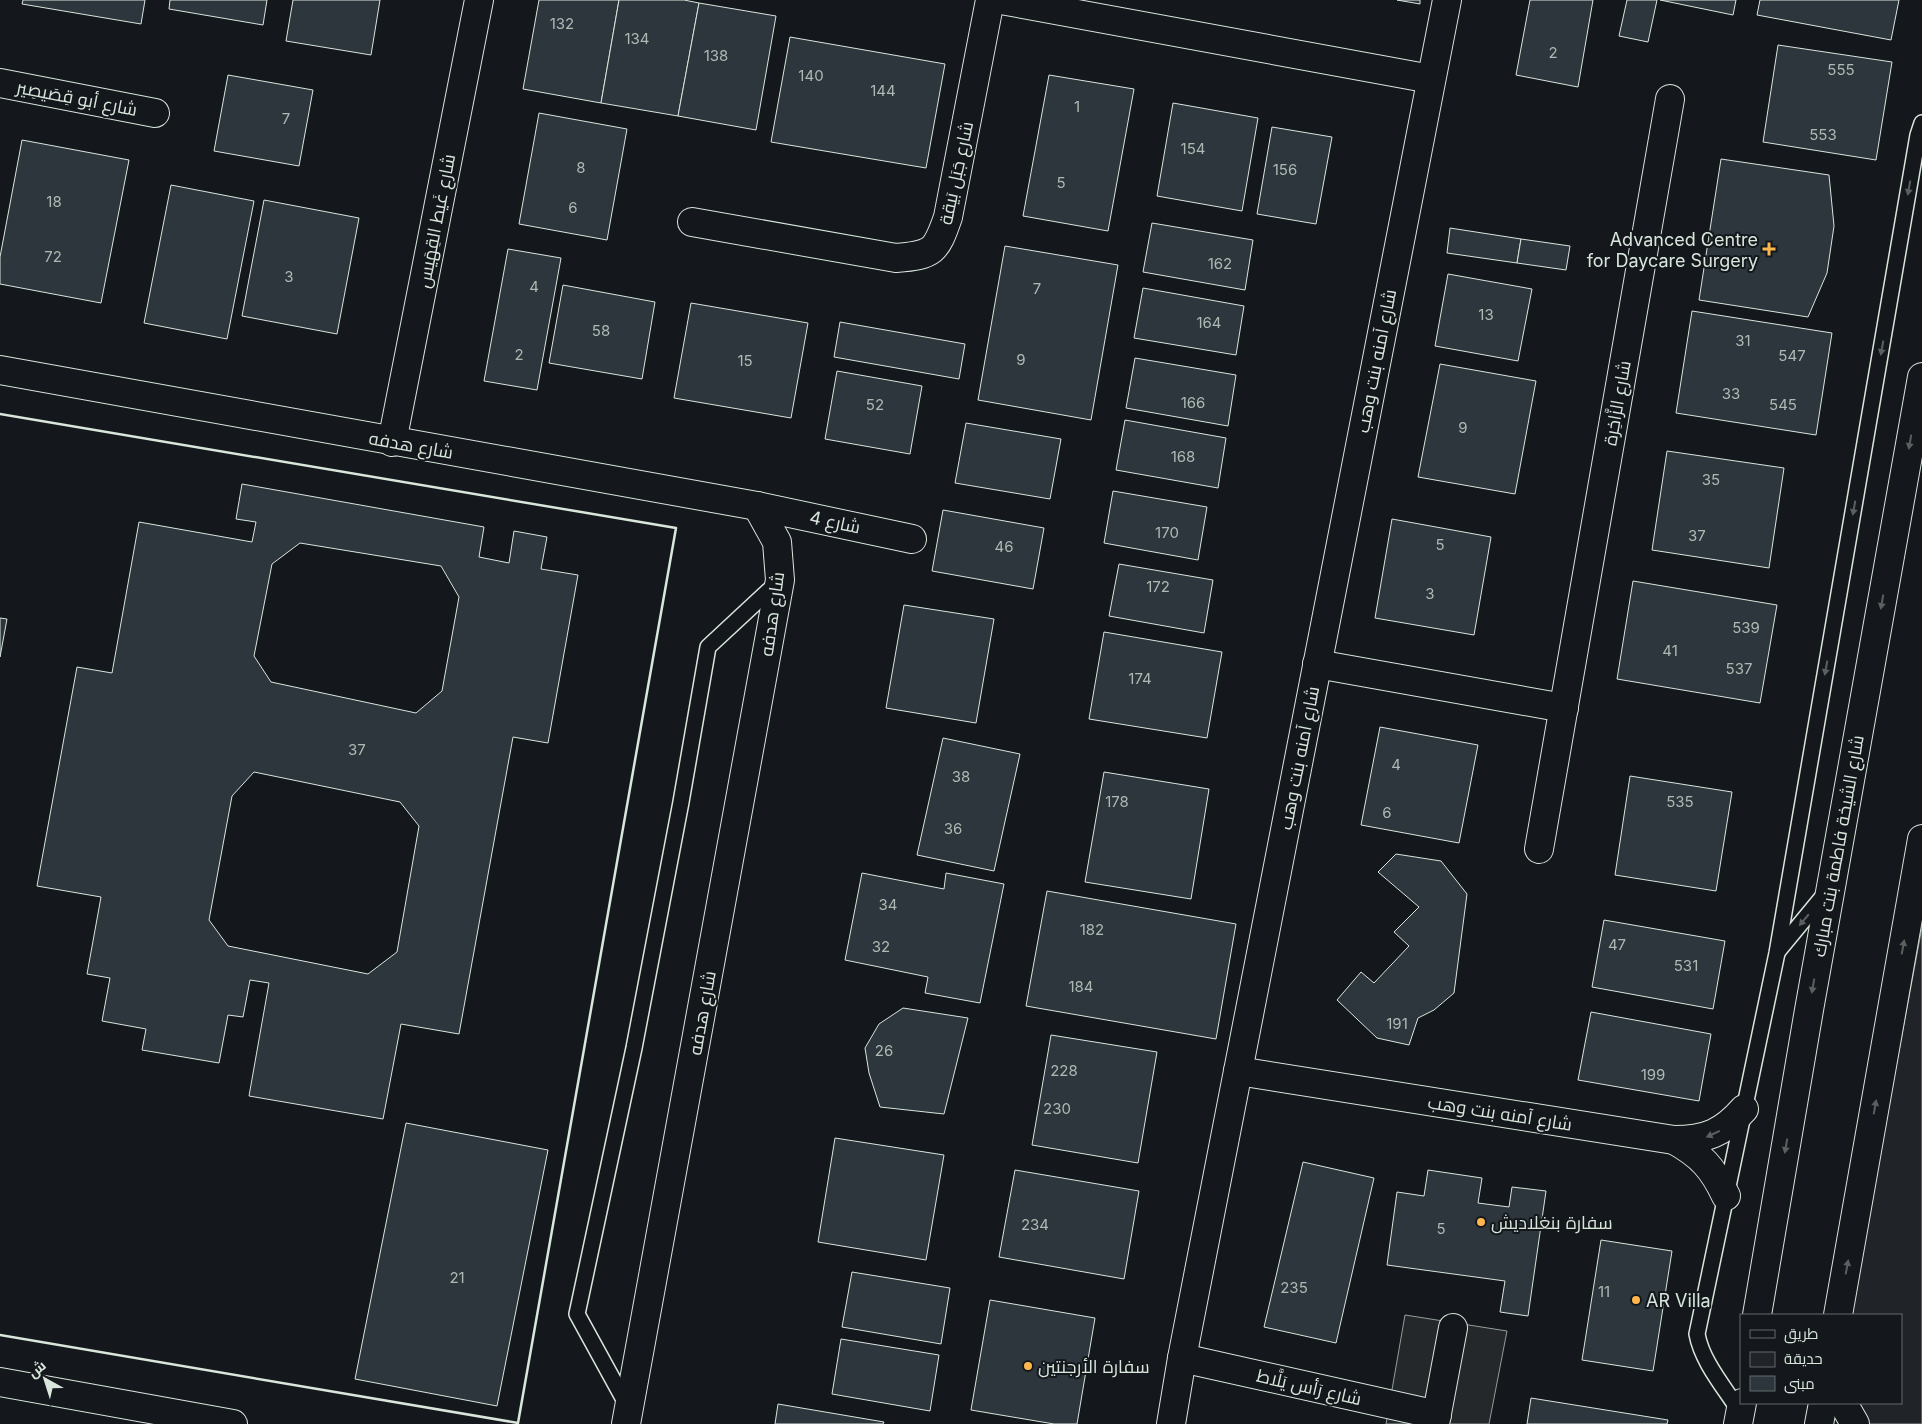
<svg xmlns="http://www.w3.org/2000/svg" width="1922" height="1424" font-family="Inter,Cairo,sans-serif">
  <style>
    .green { fill: #202428; stroke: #939e99 }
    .parking { fill: #24282b; stroke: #939e99 }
    .building { fill: #2c363c; stroke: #d8e6dc; fill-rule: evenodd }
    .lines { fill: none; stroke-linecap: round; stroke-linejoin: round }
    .service-casing { stroke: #d8e6dc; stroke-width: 18 }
    .minor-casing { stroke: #d8e6dc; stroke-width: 30 }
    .secondary-casing { stroke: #d8e6dc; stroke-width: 30 }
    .service { stroke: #14181c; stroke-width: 15 }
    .minor { stroke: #14181c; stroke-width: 28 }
    .secondary { stroke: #14181c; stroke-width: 28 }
    .wall { stroke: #d8e6dc; stroke-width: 2.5 }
    .oneway { fill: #59605f }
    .poi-dot { fill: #ffb74d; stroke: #14181c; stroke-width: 2 }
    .labels { text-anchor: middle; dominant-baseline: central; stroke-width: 4; stroke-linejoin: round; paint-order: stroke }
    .number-label { font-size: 15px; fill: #adbab4 }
    .street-label { font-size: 18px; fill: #d8e6dc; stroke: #14181c }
    .poi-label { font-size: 18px; fill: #d8e6dc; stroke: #14181c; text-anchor: start }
  </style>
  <rect width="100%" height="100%" fill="#14181c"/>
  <!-- green -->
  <path class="green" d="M 1922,927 L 1922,1424 L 1866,1424 L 1851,1403 L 1901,1403 L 1901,1315 L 1850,1315 Z"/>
  <!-- parking -->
  <path class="parking" d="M 1405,1315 L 1507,1331 L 1489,1424 L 1386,1424 Z"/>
  <!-- building -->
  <g class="building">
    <path d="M 23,0 L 145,0 L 141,24 L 22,4 Z"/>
    <path d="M 170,0 L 267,0 L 263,25 L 169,9 Z"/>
    <path d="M 293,0 L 380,0 L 371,55 L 286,41 Z"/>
    <path d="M 539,0 L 619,0 L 601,103 L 523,89 Z"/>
    <path d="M 619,0 L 684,0 L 699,3 L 678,116 L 601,103 Z"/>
    <path d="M 1397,0 L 1420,0 L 1420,4 Z"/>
    <path d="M 1530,0 L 1593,0 L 1578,87 L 1516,75 Z"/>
    <path d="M 1627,0 L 1657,0 L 1648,42 L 1619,36 Z"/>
    <path d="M 1660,0 L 1736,0 L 1733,15 Z"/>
    <path d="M 1760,0 L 1899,0 L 1891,40 L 1757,15 Z"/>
    <path d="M 699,3 L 776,16 L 756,130 L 678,116 Z"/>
    <path d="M 790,37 L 945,64 L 926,168 L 771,142 Z"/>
    <path d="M 1778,45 L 1892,62 L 1876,160 L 1763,142 Z"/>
    <path d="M 228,75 L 313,90 L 299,166 L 214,151 Z"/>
    <path d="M 1049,75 L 1134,89 L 1108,231 L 1023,216 Z"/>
    <path d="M 1173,103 L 1258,118 L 1242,211 L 1157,196 Z"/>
    <path d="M 539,113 L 627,129 L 607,240 L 519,224 Z"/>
    <path d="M 1272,127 L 1332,137 L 1316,224 L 1257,214 Z"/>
    <path d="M 22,140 L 129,160 L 101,303 L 0,284 L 0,257 Z"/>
    <path d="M 1721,159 L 1829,175 L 1834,226 L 1827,273 L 1808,317 L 1699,300 Z"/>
    <path d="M 171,185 L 254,201 L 227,339 L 144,323 Z"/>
    <path d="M 264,200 L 359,218 L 337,334 L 242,316 Z"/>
    <path d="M 1152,223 L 1253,240 L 1245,290 L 1143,272 Z"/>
    <path d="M 1450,228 L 1521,239 L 1517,263 L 1447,253 Z"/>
    <path d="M 1521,239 L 1570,246 L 1566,270 L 1517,263 Z"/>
    <path d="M 1005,246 L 1118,265 L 1091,420 L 978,400 Z"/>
    <path d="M 508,249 L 561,258 L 537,390 L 484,381 Z"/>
    <path d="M 1448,274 L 1532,289 L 1518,361 L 1435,346 Z"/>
    <path d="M 563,285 L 655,302 L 642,379 L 549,363 Z"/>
    <path d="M 1143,288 L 1244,306 L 1236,355 L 1134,338 Z"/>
    <path d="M 691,303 L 808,323 L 791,418 L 674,398 Z"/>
    <path d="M 1692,311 L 1832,333 L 1816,435 L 1676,413 Z"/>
    <path d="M 840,322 L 965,344 L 959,379 L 834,357 Z"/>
    <path d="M 1135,358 L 1236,375 L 1228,426 L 1126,408 Z"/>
    <path d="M 1440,364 L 1536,381 L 1515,494 L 1418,477 Z"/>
    <path d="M 837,371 L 922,386 L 910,454 L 825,439 Z"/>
    <path d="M 1125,420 L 1226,438 L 1218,488 L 1116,470 Z"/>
    <path d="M 966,423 L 1061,439 L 1050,499 L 955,483 Z"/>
    <path d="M 1667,451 L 1784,468 L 1769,568 L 1652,550 Z"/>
    <path d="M 242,484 L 484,527 L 479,557 L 509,563 L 514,531 L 547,537 L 541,569 L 578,575 L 548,743 L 513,737 L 459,1034 L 401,1024 L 383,1119 L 249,1096 L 269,983 L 250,980 L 243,1017 L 228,1015 L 219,1063 L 142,1050 L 146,1029 L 102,1021 L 110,978 L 87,974 L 101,897 L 37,886 L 77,667 L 112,673 L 139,522 L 252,542 L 256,522 L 236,519 ZM 300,543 L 441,566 L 459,597 L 442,691 L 416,713 L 271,682 L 254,656 L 272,564 ZM 254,772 L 400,802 L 419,826 L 397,952 L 368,974 L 228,946 L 209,920 L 232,796 Z"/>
    <path d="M 1113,491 L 1207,507 L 1198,560 L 1104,543 Z"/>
    <path d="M 943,510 L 1044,528 L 1033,589 L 932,571 Z"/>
    <path d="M 1392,519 L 1491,537 L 1474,635 L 1375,618 Z"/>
    <path d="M 1119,564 L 1213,580 L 1204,633 L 1109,616 Z"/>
    <path d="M 1633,581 L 1777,605 L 1760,703 L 1617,679 Z"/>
    <path d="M 904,605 L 994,619 L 976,723 L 886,708 Z"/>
    <path d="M 0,618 L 7,619 L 0,657 Z"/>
    <path d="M 1104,632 L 1222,652 L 1207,738 L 1089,719 Z"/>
    <path d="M 1380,727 L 1478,745 L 1459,843 L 1361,825 Z"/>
    <path d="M 943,738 L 1020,754 L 994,871 L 917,855 Z"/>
    <path d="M 1104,772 L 1209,789 L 1191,899 L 1085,882 Z"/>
    <path d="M 1630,776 L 1732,792 L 1716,891 L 1615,875 Z"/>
    <path d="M 1396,854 L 1441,861 L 1467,894 L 1454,993 L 1434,1010 L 1418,1018 L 1409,1045 L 1377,1038 L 1337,1000 L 1361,972 L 1374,983 L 1409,946 L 1394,932 L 1419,907 L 1378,872 Z"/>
    <path d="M 862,873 L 944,889 L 946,873 L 1004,884 L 980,1003 L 925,993 L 928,977 L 845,960 Z"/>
    <path d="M 1047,891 L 1236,924 L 1216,1039 L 1026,1006 Z"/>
    <path d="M 1604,920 L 1725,941 L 1713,1009 L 1592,987 Z"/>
    <path d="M 903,1008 L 968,1018 L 944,1114 L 880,1107 L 869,1073 L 865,1048 L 879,1024 Z"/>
    <path d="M 1591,1012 L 1711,1034 L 1699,1101 L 1578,1080 Z"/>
    <path d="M 1051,1035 L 1157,1052 L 1138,1163 L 1032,1145 Z"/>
    <path d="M 406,1123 L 548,1150 L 497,1406 L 355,1379 Z"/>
    <path d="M 835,1138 L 944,1155 L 926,1260 L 818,1242 Z"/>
    <path d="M 1303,1162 L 1374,1178 L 1336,1343 L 1264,1327 Z"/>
    <path d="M 1015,1170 L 1139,1191 L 1124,1279 L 999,1257 Z"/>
    <path d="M 1428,1170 L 1482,1178 L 1478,1203 L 1509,1207 L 1512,1187 L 1546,1191 L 1528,1316 L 1500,1312 L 1505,1281 L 1387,1265 L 1397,1192 L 1424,1196 Z"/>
    <path d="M 1601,1240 L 1672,1251 L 1653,1371 L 1582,1360 Z"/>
    <path d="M 852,1272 L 950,1288 L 941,1344 L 842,1327 Z"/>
    <path d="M 990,1300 L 1095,1318 L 1077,1424 L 1054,1424 L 971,1410 Z"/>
    <path d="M 841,1339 L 939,1355 L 930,1411 L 832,1394 Z"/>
    <path d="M 1531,1398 L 1668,1420 L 1667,1424 L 1527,1424 Z"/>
    <path d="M 778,1404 L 884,1422 L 883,1424 L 775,1424 Z"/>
  </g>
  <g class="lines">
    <!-- service casing -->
    <g class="service-casing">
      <g id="service">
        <path d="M 1778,951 L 1825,894"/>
        <path d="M 628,1407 L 577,1314 L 634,1048 L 681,802 L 708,647 L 777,583"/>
        <path d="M 1740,1412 C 1725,1388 1702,1362 1697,1334 L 1777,953 L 1918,135 L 1922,123"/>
      </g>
    </g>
    <!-- minor casing -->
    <g class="minor-casing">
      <g id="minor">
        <path d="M 1001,0 L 1431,79"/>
        <path d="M 0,83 L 155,113"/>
        <path d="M 692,222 L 896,258 C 933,255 936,252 948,217 L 990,0"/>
        <path d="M 0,370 L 757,506 L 912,539"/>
        <path d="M 392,442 L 479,0"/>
        <path d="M 1317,664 L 1564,708"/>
        <path d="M 1539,849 L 1670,99"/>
        <path d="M 1238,1071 L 1674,1140 C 1706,1140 1723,1133 1744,1109"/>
        <path d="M 1674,1140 C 1701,1155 1713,1168 1726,1196"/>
        <path d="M 1182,1358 L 1437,1415"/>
        <path d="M 0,1382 L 233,1424"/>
        <path d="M 1843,1403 L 1855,1424"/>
        <path d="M 626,1424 L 780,580 L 777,542 L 757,506"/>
        <path d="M 1171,1424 L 1182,1358 L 1447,0"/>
        <path d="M 1435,1424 L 1453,1328"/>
      </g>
    </g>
    <!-- secondary casing -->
    <g class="secondary-casing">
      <g id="secondary">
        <path d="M 1757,1315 L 1809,1010 L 1922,377"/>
        <path d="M 1838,1315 L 1922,839"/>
        <path d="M 1738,1424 L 1742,1403"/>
        <path d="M 1819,1424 L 1823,1403"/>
      </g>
    </g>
    <!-- service -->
    <use href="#service" class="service"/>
    <!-- minor -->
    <use href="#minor" class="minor"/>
    <!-- secondary -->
    <use href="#secondary" class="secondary"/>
    <!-- wall -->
    <path class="wall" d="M 0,414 L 676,528 L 518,1423 L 0,1335"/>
  </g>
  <!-- one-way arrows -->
  <defs><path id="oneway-solid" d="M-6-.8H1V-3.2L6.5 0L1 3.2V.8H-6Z" transform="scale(1.25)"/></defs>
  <g class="oneway">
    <use href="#oneway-solid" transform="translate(1909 188) rotate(100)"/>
    <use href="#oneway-solid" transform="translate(1882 348) rotate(100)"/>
    <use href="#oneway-solid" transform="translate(1910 442) rotate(100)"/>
    <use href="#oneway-solid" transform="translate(1854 508) rotate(100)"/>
    <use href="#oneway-solid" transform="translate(1882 602) rotate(100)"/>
    <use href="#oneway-solid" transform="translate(1826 668) rotate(100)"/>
    <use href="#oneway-solid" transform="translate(1804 920) rotate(130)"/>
    <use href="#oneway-solid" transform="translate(1903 947) rotate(-80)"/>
    <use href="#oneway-solid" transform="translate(1813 986) rotate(100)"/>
    <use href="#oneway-solid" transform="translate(1875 1107) rotate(-80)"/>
    <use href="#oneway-solid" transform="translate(1713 1134) rotate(155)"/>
    <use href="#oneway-solid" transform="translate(1786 1146) rotate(100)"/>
    <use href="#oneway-solid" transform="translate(1847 1267) rotate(-80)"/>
  </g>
  <!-- markers -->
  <g class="poi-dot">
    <path d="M1766.5 241.5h5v5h5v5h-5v5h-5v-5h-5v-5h5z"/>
    <circle cx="1481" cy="1222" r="5"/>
    <circle cx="1636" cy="1300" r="5"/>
    <circle cx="1028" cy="1366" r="5"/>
  </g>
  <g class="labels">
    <!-- number labels -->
    <g class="number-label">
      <text x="562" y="23">132</text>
      <text x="637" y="38">134</text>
      <text x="1553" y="52">2</text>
      <text x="716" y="55">138</text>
      <text x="1841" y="69">555</text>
      <text x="811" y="75">140</text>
      <text x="883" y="90">144</text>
      <text x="1077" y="106">1</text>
      <text x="286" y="118">7</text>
      <text x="1823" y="134">553</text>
      <text x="1193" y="148">154</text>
      <text x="581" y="167">8</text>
      <text x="1285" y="169">156</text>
      <text x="1061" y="182">5</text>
      <text x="54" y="201">18</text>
      <text x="573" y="207">6</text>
      <text x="53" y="256">72</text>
      <text x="1220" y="263">162</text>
      <text x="289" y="276">3</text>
      <text x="534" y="286">4</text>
      <text x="1037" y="288">7</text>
      <text x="1486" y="314">13</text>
      <text x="1209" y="322">164</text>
      <text x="601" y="330">58</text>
      <text x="1743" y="340">31</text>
      <text x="519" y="354">2</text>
      <text x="1792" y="355">547</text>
      <text x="1021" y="359">9</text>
      <text x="745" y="360">15</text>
      <text x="1731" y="393">33</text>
      <text x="1193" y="402">166</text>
      <text x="875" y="404">52</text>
      <text x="1783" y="404">545</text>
      <text x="1463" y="427">9</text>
      <text x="1183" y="456">168</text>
      <text x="1711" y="479">35</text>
      <text x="1167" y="532">170</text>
      <text x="1697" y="535">37</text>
      <text x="1440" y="544">5</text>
      <text x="1004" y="546">46</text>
      <text x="1158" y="586">172</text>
      <text x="1430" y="593">3</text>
      <text x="1746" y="627">539</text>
      <text x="1670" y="650">41</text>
      <text x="1739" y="668">537</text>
      <text x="1140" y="678">174</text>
      <text x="357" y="749">37</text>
      <text x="1396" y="764">4</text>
      <text x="961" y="776">38</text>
      <text x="1117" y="801">178</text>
      <text x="1680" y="801">535</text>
      <text x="1387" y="812">6</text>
      <text x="953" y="828">36</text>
      <text x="888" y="904">34</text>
      <text x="1092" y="929">182</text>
      <text x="1617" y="944">47</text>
      <text x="881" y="946">32</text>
      <text x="1686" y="965">531</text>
      <text x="1081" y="986">184</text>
      <text x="1397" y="1023">191</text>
      <text x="884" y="1050">26</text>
      <text x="1064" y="1070">228</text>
      <text x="1653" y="1074">199</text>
      <text x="1057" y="1108">230</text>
      <text x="1035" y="1224">234</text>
      <text x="1441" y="1228">5</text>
      <text x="457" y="1277">21</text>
      <text x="1294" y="1287">235</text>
      <text x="1604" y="1291">11</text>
    </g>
    <!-- street labels -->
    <g class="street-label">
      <text transform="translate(77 98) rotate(11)">شارع أبو قِصَيصِير</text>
      <text transform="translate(956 173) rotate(-78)">شارع جَبَل بَيقة</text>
      <text transform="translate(436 221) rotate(-79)">شارع غَيط القِهَيس</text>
      <text transform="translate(1376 361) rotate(-79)">شارع آمنه بنت وهب</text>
      <text transform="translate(1617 403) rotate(-80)">شارع الزَّاخِرة</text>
      <text transform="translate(411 445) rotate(10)">شارع هدفه</text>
      <text transform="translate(835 522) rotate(12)">شارع 4</text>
      <text transform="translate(772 614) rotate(-82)">شارع هدفه</text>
      <text transform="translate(1299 758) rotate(-79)">شارع آمنه بنت وهب</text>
      <text transform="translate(1838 846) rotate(-80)">شارع الشيخة فاطمة بنت مبارك</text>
      <text transform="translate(702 1013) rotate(-80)">شارع هدفه</text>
      <text transform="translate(1500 1113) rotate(9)">شارع آمنه بنت وهب</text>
      <text transform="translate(1309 1387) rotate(13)">شارع رَأس يَلَّاط</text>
    </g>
    <!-- poi labels -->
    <g class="poi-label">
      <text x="1758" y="239" text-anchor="end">Advanced Centre<tspan x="1758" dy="21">for Daycare Surgery</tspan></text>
      <text x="1491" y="1222">سفارة بنغلاديش</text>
      <text x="1646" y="1300">AR Villa</text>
      <text x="1038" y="1366">سفارة الأرجنتين</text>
    </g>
  </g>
  <!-- legend -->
  <rect x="1740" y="1314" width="162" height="90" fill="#14181c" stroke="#626a69"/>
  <rect x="1750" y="1330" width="25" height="8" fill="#14181c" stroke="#626a69"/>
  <text x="1784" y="1339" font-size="15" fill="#d8e6dc">طريق</text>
  <rect x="1750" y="1352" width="25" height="15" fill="#202428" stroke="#626a69"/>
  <text x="1784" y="1364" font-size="15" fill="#d8e6dc">حديقة</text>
  <rect x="1750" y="1376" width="25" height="15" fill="#2c363c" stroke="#626a69"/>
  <text x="1784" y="1389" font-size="15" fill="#d8e6dc">مبنى</text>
  <!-- north arrow -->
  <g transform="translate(45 1379) rotate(321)" stroke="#14181c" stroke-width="4" paint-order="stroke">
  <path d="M0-4L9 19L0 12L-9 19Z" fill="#d8e6dc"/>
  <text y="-8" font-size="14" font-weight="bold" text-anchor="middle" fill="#d8e6dc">ش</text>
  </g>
</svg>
